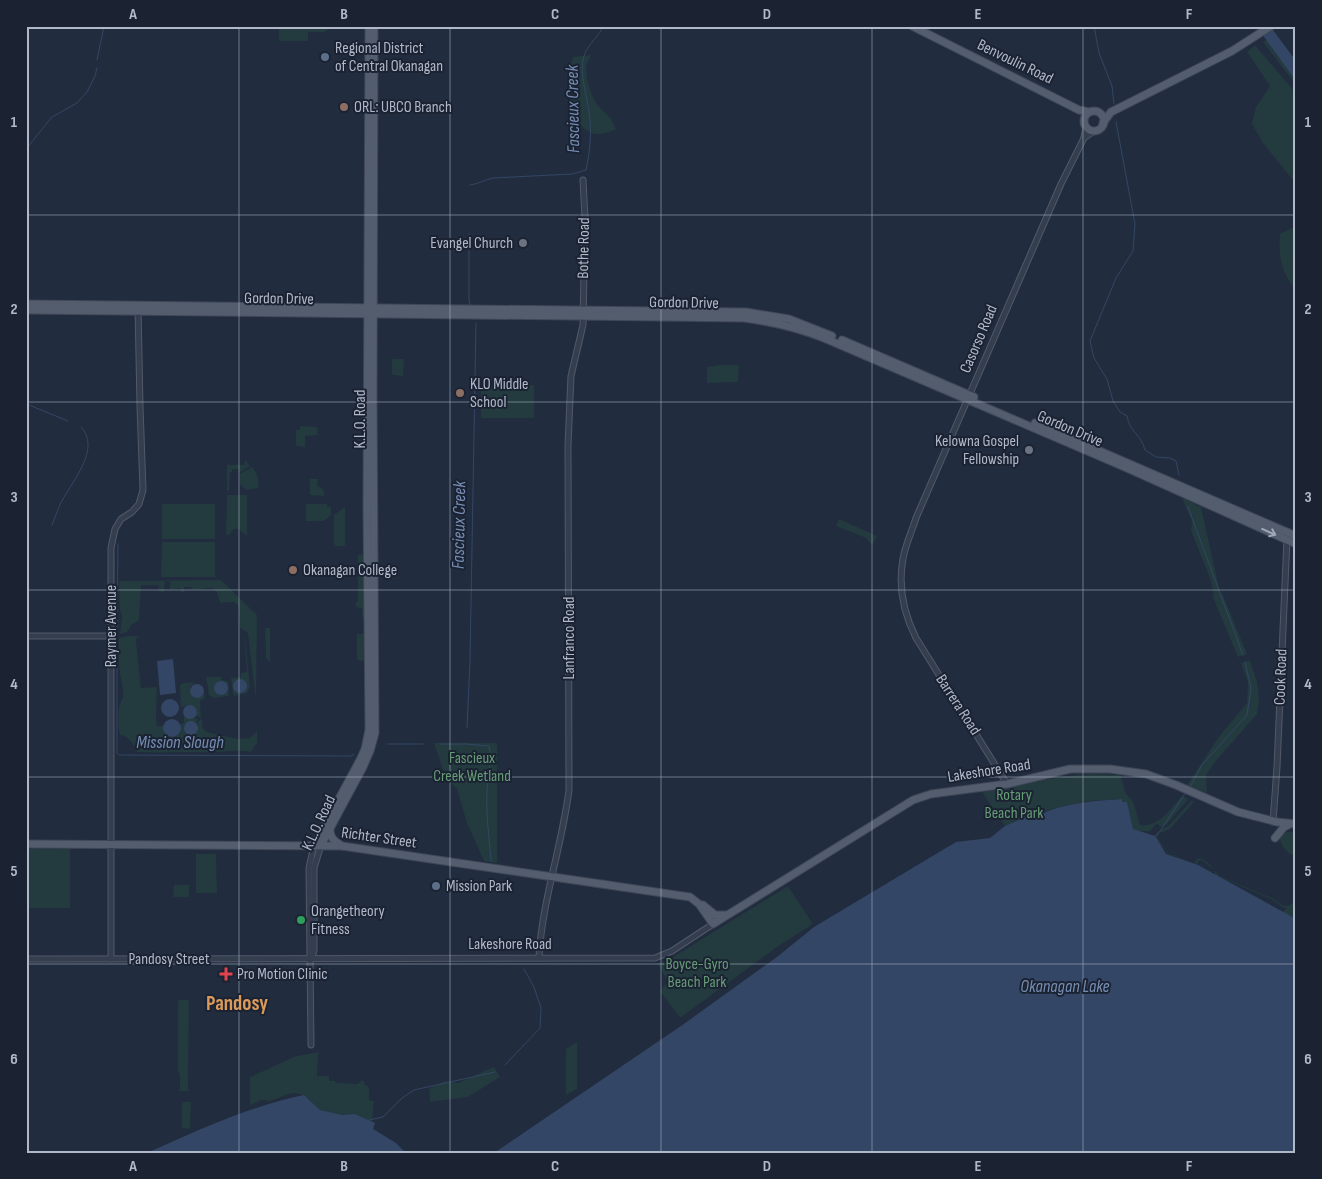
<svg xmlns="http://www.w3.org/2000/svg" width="1322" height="1179" font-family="'Sofia Sans Condensed',sans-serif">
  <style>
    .green { fill: #233a3f }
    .water { fill: #344666 }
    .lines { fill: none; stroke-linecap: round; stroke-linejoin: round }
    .stream { stroke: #344666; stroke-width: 1 }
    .river { stroke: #344666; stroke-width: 6 }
    .minor-casing { stroke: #515969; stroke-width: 7 }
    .major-casing { stroke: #3f4757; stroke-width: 9 }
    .minor { stroke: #353e4e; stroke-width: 5 }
    .major { stroke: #535d6e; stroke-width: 7 }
    .oneway { stroke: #9ea7b7 }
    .grid { fill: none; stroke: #b1b9c9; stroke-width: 1; stroke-opacity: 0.55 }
    .service-dot { fill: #5c6f8a; stroke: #1b2333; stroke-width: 2 }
    .education-dot { fill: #8d6e63; stroke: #1b2333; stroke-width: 2 }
    .worship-dot { fill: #6b7280; stroke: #1b2333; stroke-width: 2 }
    .leisure-dot { fill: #2e9e5b; stroke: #1b2333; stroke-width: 2 }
    .health-dot { fill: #e0444e; stroke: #1b2333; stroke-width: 2 }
    .labels { text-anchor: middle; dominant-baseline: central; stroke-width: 4; stroke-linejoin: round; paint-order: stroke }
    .poi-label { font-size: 16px; fill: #b1b9c9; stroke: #1b2333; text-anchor: start }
    .street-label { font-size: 16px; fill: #b1b9c9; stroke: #1b2333 }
    .park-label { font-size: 16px; fill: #669c76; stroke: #1b2333 }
    .water-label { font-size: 18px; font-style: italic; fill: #768db3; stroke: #1b2333 }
    .district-label { font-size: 21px; font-weight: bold; fill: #dc9a5a; stroke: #1b2333 }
    .neatline { fill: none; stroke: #b1b9c9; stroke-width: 2 }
    .grid-label { font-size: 16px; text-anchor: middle; font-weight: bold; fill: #b1b9c9 }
  </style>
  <rect width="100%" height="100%" fill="#212c3e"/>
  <!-- green -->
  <g class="green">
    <path d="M 279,26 L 335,26 L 324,32 L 308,32 L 308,41 L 279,41 Z"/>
    <path d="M 1273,35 L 1296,67 L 1296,85 L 1263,42 Z"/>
    <path d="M 1255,45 L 1296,93 L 1296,184 L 1262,142 L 1252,124 L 1256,107 L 1270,86 L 1247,52 Z"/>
    <path d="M 591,55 L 586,66 L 587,79 L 591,93 L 596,103 L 611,119 L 616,129 C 571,153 564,85 573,57 Z"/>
    <path d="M 1294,227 L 1296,227 L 1296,290 C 1281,272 1278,256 1280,234 Z"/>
    <path d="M 392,359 L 404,359 L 403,376 L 392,375 Z"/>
    <path d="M 719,365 L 739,365 L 738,382 L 707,383 L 707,367 Z"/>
    <path d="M 534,385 L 534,418 L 481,418 L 481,386 Z"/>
    <path d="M 300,426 L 317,427 L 318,435 L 305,436 L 305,447 L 296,446 L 296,430 L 300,430 Z"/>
    <path d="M 245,459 L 250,466 L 239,473 L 238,469 L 232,469 L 232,472 L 230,472 L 229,491 L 227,491 L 227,465 L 244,465 Z"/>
    <path d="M 252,467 C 257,473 260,480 258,488 L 246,490 L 240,484 L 240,474 Z"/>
    <path d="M 310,479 L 318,479 L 317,485 L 324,490 L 324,496 L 310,495 Z"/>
    <path d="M 227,495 L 247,495 L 247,536 L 238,529 L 234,529 L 229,535 L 226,535 Z"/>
    <path d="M 1182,498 L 1201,507 L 1220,593 L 1222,593 L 1247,654 L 1238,657 L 1212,595 L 1214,595 L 1210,578 L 1191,531 L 1192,521 Z"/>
    <rect x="162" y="504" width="53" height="35"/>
    <path d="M 306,504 L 327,504 L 327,507 L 331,507 L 331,515 L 324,521 L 306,521 Z"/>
    <path d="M 345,507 L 345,546 L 336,546 L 334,544 L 334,515 Z"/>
    <path d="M 839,519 L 877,536 L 874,543 L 871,544 L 866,538 L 836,526 Z"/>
    <path d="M 162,542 L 215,542 L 215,577 L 161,577 Z"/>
    <path d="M 364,554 L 365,558 L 365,617 L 362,617 L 362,608 L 356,607 L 355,603 L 358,601 L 358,555 Z"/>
    <path d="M 221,580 L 257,615 L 256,701 L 248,633 L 240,628 L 238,605 L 234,602 L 220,603 L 217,592 L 211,588 L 192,590 L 191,587 L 184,587 L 184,592 L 181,593 L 180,588 L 170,590 L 170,582 L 165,581 L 164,593 L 159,591 L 158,585 L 141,585 L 139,620 L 131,625 L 127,632 L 120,634 L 122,616 L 120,610 L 119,581 Z"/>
    <path d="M 265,628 L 270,628 L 270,663 L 266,658 Z"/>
    <path d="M 357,634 L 365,634 L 365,659 L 362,661 L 357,660 Z"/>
    <path d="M 129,636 L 143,636 L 137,637 L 136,641 L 141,688 L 157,687 L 156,716 L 157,726 L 164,726 L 168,736 L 174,737 L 179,734 L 180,725 L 184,723 L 184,716 L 198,719 L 196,722 L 188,722 L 184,725 L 198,725 L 197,722 L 202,719 L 202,727 L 206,732 L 238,739 L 250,738 L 257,731 L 257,743 L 251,752 C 236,749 220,753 205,752 C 183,752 160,753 137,752 L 137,749 L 127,737 L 120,735 C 118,728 118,715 119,708 C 119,704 122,701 123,697 C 123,689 122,681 120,674 C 118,662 119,650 119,638 Z"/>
    <path d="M 244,636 L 245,638 L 250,687 L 247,693 L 234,696 L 233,693 L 231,678 L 241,677 L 241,673 L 247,672 Z"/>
    <path d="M 1250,660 L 1257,682 L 1259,701 L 1257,714 L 1214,763 L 1206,775 L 1207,793 L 1187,785 L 1218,738 L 1247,703 L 1248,682 L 1241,663 Z"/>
    <path d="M 206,677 L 221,677 L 221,680 L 228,681 L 229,696 L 215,698 L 209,695 Z"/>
    <path d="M 195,682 L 190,687 L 192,696 L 197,698 L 203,695 L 204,691 L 205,698 L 200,701 L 201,718 L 196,716 L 197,711 L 195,707 L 184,706 L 181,708 L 180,685 L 183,683 Z"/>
    <path d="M 434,743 L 497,743 L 497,863 L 484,861 L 467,823 L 457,789 L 445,776 Z"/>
    <path d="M 1092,774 L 1121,775 L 1125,792 L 1133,802 L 1140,825 C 1160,827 1170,809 1182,796 L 1188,799 L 1167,824 L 1160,827 L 1157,823 L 1150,831 L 1138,831 L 1133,829 L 1127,802 L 1122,802 L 1122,799 L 1089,801 L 1065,806 L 1049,810 L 1033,818 L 1005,826 L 982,792 C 1020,787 1055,775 1092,774 Z"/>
    <path d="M 1192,800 L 1194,802 L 1170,829 L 1160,833 L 1157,837 L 1167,852 L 1194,864 L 1196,860 L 1200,858 C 1207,861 1215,869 1219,876 L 1272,898 L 1284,906 L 1288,906 L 1296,900 L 1296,921 L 1264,930 L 1287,908 L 1284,908 L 1271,899 L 1215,875 L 1215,870 C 1209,867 1206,862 1200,860 L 1195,865 L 1167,853 L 1155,837 L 1160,831 L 1168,826 Z"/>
    <path d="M 1287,832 L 1296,832 L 1296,857 C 1287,853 1279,846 1280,835 Z"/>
    <rect x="26" y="849" width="44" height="59"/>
    <path d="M 196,854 L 216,854 L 217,893 L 196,893 Z"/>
    <path d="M 174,885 L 189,885 L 189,897 L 173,897 Z"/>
    <path d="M 788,886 L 813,924 L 777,947 L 680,1018 L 660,991 L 668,982 L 658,964 L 665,962 Z"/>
    <path d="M 180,1000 L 187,1000 L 189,1001 L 188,1089 L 190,1091 L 178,1091 L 180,1089 L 180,1074 L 178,1072 L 178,1001 Z"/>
    <path d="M 577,1042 L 577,1089 L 566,1095 L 566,1049 Z"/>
    <path d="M 320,1052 L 318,1055 L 317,1076 L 329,1076 L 329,1081 L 335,1081 L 336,1083 L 358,1084 L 360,1081 L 364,1081 L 365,1085 L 369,1087 L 369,1100 L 374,1101 L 372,1122 L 355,1114 L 342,1115 L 322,1110 L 321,1111 C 316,1109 314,1104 310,1100 C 293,1086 285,1097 267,1102 L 267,1100 L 261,1100 L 250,1105 L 250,1077 L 296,1056 Z"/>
    <path d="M 494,1067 L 500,1077 L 468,1097 L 430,1102 L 429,1089 L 445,1081 L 458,1083 Z"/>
    <path d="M 182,1102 L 191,1102 L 190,1129 L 182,1128 Z"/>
  </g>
  <!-- water -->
  <g class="water">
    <path d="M 1261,26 L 1270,26 L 1296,61 L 1296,75 Z"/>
    <path d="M 173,659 L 176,693 L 160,695 L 157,661 Z"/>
    <circle cx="240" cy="686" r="7"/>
    <circle cx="221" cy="688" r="7"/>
    <circle cx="197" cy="691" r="7"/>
    <circle cx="170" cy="708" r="9"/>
    <circle cx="190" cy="712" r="7"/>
    <circle cx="172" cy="728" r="9"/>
    <circle cx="191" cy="728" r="7"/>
    <path d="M 1122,799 L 1122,802 L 1127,802 L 1133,829 L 1155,836 L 1166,854 L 1198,865 L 1296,919 L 1296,1153 L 494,1153 L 681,1026 L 777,957 L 814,927 L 956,842 L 990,838 L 1005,826 L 1031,815 L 1033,818 C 1061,803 1091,801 1122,799 Z"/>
    <path d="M 304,1095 L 321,1111 L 321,1110 L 342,1115 L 355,1114 L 375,1123 L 373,1129 L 396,1143 L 406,1153 L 147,1153 C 198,1130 250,1106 304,1095 Z"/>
  </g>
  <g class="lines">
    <!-- stream -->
    <g class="stream">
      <path d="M 1094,26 L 1099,53 L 1112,86 L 1114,104"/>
      <path d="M 97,60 L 104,26"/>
      <path d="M 1116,122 L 1135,224 L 1133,251 L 1116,278 L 1090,341 L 1094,358 L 1107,379 L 1113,401 L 1120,412 L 1127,416 C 1130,433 1141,434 1145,450 L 1156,457 L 1170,458 L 1176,461 L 1179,475"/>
      <path d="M 26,149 L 52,117 L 77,103 L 87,92 L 95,76 L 97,68"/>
      <path d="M 470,185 C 478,184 485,180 493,178 L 572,174 L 586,170 C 590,152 592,131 589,112 C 587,95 577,68 586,51 C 591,42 599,35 604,26"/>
      <path d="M 469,234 L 469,300 L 470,305"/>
      <path d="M 26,406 L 29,405 L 68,421"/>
      <path d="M 1188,507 L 1243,655"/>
      <path d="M 52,525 C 56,516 58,507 63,499 C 74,479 101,448 81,427"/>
      <path d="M 117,633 L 118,544"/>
      <path d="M 117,642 L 117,753 L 119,755 L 348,756 L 352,756 L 354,754"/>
      <path d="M 467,728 L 470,660 L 476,323"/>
      <path d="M 388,744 L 423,744"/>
      <path d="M 440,744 L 466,744 L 489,746 C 492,761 488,775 487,790 C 486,814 489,837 491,861"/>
      <path d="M 1190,787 L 1202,765 L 1247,715 L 1251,688 L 1245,662"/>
      <path d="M 1155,836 L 1161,830 L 1186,792"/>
      <path d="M 505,1065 L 540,1028 L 541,1008 L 534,987 L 524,969"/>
      <path d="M 369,1120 L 383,1117 L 402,1098 L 414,1090 L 495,1072"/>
    </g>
    <!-- river -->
    <path class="river" d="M 1260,26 L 1296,76"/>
    <!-- minor casing -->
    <g class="minor-casing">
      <g id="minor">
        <path d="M 1084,138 L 1094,131"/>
        <path d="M 26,636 L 110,636"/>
        <path d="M 1007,784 L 916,638 C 904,614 898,586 903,559 C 905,546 912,531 916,518 L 1061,184 L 1084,138 L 1086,126"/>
        <path d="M 1273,822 L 1277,767 L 1287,538"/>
        <path d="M 312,957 L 314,951 L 314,868 L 321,845"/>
        <path d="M 539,957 C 542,901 562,846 569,790 L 568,445 L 571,376 L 583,325 L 585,218 L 583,180"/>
        <path d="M 26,959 L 655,958 L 672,951 L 713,924"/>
        <path d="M 111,959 L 111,548 L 115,529 L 121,519 L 132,512 L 139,504 L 143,490 L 140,406 L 138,308"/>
        <path d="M 311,1045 L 309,868 L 314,845"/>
      </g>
    </g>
    <!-- major casing -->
    <g class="major-casing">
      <g id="major">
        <path d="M 912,26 L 1079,110 L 1089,112"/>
        <circle cx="1094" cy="121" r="10"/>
        <path d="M 1103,123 L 1111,112 L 1232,51 L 1271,26"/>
        <path d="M 26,304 L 746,312 L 789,319 L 832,336"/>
        <path d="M 26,310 L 744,318 C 774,322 796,327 824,338 L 1127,468 L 1296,544"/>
        <path d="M 842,340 L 974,397"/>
        <path d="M 1035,423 L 1296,536"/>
        <path d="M 330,827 C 329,837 334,841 342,846"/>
        <path d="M 1275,838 L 1284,827 L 1290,824"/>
        <path d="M 26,844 L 342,846 L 690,897 L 699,904 L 713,924 L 913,800 L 931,794 L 1007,784 L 1070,769 L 1110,769 L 1146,774 L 1176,785 L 1238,812 L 1277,822 L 1296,824"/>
        <path d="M 314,845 L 360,760 L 365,749 L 369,730 L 367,508 L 369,26"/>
        <path d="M 321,845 L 363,767 L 370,751 L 375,733 L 373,397 L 374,26"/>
        <path d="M 703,905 L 715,915 L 726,915"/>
      </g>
    </g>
    <!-- minor -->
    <use href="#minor" class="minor"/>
    <!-- major -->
    <use href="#major" class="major"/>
  </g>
  <!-- one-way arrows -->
  <defs><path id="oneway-shaft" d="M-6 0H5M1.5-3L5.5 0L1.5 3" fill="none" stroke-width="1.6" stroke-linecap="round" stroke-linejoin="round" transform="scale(1.25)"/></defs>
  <use class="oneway" href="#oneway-shaft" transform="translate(1269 532) rotate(24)"/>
  <!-- grid -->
  <path class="grid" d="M 239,26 L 239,1153M 450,26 L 450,1153M 661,26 L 661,1153M 872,26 L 872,1153M 1083,26 L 1083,1153M 26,215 L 1296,215M 26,402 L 1296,402M 26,590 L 1296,590M 26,777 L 1296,777M 26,964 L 1296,964"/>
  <!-- markers -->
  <g class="service-dot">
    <circle cx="325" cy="57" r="5"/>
    <circle cx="436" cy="886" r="5"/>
  </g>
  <g class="education-dot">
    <circle cx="344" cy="107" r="5"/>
    <circle cx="460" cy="393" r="5"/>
    <circle cx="293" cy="570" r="5"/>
  </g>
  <g class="worship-dot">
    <circle cx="523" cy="243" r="5"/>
    <circle cx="1029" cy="450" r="5"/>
  </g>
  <circle class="leisure-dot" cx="301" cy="920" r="5"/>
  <path class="health-dot" d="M223.5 966.5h5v5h5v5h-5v5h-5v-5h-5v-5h5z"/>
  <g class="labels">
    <!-- poi labels -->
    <g class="poi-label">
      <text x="335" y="48">Regional District<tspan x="335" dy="18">of Central Okanagan</tspan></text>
      <text x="354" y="107">ORL: UBCO Branch</text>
      <text x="513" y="243" text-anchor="end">Evangel Church</text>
      <text x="470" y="384">KLO Middle<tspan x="470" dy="18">School</tspan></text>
      <text x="1019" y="441" text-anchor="end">Kelowna Gospel<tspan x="1019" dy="18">Fellowship</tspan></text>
      <text x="303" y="570">Okanagan College</text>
      <text x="446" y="886">Mission Park</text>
      <text x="311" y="911">Orangetheory<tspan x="311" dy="18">Fitness</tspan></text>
      <text x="237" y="974">Pro Motion Clinic</text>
    </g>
    <!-- street labels -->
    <g class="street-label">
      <text transform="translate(1015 62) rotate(26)">Benvoulin Road</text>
      <text transform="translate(584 248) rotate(-89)">Bothe Road</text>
      <text transform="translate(279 299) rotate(1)">Gordon Drive</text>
      <text transform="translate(684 303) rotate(1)">Gordon Drive</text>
      <text transform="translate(979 339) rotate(-67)">Casorso Road</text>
      <text transform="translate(360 419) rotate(-90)">K.L.O. Road</text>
      <text transform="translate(1070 429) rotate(23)">Gordon Drive</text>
      <text transform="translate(111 626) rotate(-90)">Raymer Avenue</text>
      <text transform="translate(569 638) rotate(-90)">Lanfranco Road</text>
      <text transform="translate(1281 677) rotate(-88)">Cook Road</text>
      <text transform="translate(958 705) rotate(57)">Barrera Road</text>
      <text transform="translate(989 771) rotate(-9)">Lakeshore Road</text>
      <text transform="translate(319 823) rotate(-65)">K.L.O. Road</text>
      <text transform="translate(379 838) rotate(8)">Richter Street</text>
      <text x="510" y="944">Lakeshore Road</text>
      <text x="169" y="959">Pandosy Street</text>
    </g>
    <!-- park labels -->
    <g class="park-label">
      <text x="472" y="758">Fascieux<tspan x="472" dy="18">Creek Wetland</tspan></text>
      <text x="1014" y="795">Rotary<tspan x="1014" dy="18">Beach Park</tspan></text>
      <text x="697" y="964">Boyce-Gyro<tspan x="697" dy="18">Beach Park</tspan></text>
    </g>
    <!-- water labels -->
    <g class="water-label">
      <text transform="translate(573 109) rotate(-91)">Fascieux Creek</text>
      <text transform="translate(459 525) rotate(-89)">Fascieux Creek</text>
      <text x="180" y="742">Mission Slough</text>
      <text x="1065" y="986">Okanagan Lake</text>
    </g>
    <!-- district labels -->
    <g class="district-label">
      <text x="237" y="1003">Pandosy</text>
    </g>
  </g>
  <!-- border -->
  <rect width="1322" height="1179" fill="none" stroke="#1b2333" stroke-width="55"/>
  <rect x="28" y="28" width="1266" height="1124" class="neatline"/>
  <g class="grid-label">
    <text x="133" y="19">A</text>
    <text x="344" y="19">B</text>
    <text x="555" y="19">C</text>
    <text x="767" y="19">D</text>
    <text x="978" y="19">E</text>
    <text x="1189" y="19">F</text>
    <text x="14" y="127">1</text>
    <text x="1308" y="127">1</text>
    <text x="14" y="314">2</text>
    <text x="1308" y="314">2</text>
    <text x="14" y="502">3</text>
    <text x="1308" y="502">3</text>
    <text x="14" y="689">4</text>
    <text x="1308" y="689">4</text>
    <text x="14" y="876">5</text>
    <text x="1308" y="876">5</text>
    <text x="14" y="1064">6</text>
    <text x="1308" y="1064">6</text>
    <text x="133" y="1171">A</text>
    <text x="344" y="1171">B</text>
    <text x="555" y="1171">C</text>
    <text x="767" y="1171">D</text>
    <text x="978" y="1171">E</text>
    <text x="1189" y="1171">F</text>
  </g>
</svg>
